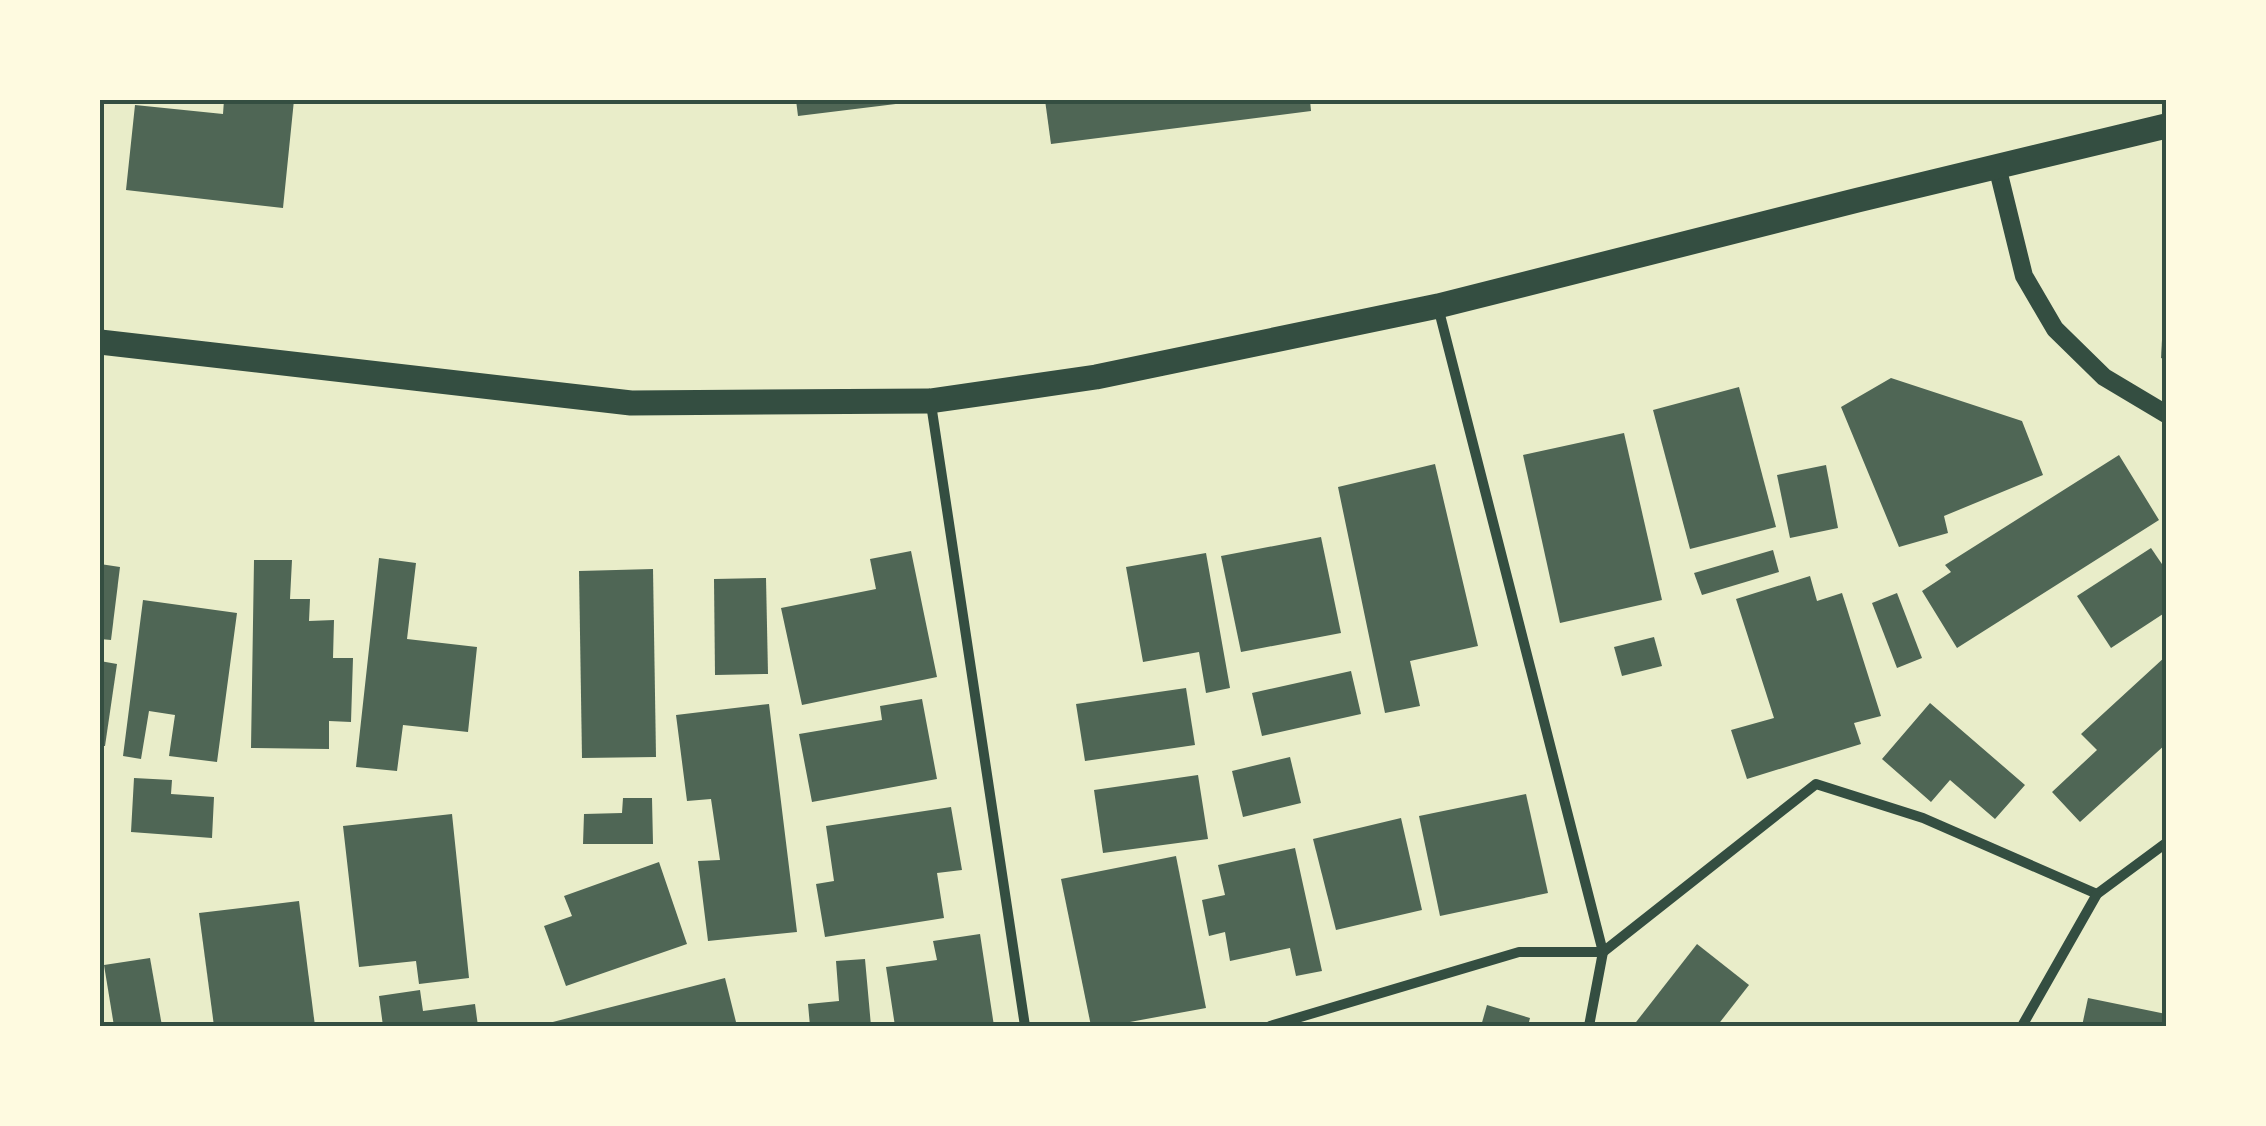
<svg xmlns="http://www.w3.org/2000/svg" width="2266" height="1126" font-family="'Fira Sans Condensed',sans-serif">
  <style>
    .building { fill: #4f6655 }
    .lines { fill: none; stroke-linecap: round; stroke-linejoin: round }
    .minor { stroke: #344e41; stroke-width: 10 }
    .tertiary { stroke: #344e41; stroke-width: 18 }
    .primary { stroke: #344e41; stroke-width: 25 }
    .neatline { fill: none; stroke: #344e41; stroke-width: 4 }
  </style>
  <rect width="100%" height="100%" fill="#e9edc9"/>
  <!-- building -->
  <g class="building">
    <path d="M 224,100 L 294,100 L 283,208 L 126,190 L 135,105 L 223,114 Z"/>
    <path d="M 796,100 L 912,100 L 912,102 L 798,116 Z"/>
    <path d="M 1045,100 L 1310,100 L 1311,111 L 1051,144 Z"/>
    <path d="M 2163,322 L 2166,322 L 2166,360 L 2161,358 Z"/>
    <path d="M 1891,378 L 2022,421 L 2043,475 L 1944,516 L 1948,533 L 1899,547 L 1841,407 Z"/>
    <path d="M 1739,387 L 1776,527 L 1690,549 L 1653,410 Z"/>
    <path d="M 1624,433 L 1662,600 L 1560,623 L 1523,455 Z"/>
    <path d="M 2119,455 L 2159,520 L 1957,648 L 1922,591 L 1951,572 L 1945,565 Z"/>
    <path d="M 1435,464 L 1478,646 L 1410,661 L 1420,706 L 1385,713 L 1338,487 Z"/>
    <path d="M 1826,465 L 1838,528 L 1790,538 L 1777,475 Z"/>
    <path d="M 1321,537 L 1341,633 L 1241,652 L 1221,556 Z"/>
    <path d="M 2151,548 L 2166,570 L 2166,612 L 2111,648 L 2077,596 Z"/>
    <path d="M 1773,550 L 1779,572 L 1702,595 L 1694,573 Z"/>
    <path d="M 911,551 L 937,677 L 802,705 L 781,608 L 876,589 L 870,559 Z"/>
    <path d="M 1206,553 L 1230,688 L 1206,693 L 1199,652 L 1143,662 L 1126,567 Z"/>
    <path d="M 379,558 L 416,563 L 407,639 L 477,647 L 468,732 L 403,725 L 397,771 L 356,767 Z"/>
    <path d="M 254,560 L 292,560 L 290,599 L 310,599 L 309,621 L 334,620 L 333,658 L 353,658 L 351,722 L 329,721 L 329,749 L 251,748 Z"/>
    <path d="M 100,564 L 120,567 L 111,640 L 100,639 Z"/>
    <path d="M 653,569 L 656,757 L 582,758 L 579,571 Z"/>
    <path d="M 1810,576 L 1817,601 L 1842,593 L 1881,716 L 1854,723 L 1861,744 L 1747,779 L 1731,730 L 1774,718 L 1736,599 Z"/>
    <path d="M 766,578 L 768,674 L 715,675 L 714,579 Z"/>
    <path d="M 1897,593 L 1922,658 L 1897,668 L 1872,603 Z"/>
    <path d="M 143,600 L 237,613 L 217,762 L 169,756 L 175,715 L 149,711 L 141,759 L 123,756 Z"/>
    <path d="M 1654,637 L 1662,666 L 1622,676 L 1614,647 Z"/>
    <path d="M 2166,656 L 2166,744 L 2080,822 L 2052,792 L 2097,750 L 2081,734 Z"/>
    <path d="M 100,661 L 117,664 L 105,746 L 100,746 Z"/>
    <path d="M 1351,671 L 1361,714 L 1262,736 L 1252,693 Z"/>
    <path d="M 1186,688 L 1195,745 L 1085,761 L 1076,704 Z"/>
    <path d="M 922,699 L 937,779 L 812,802 L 799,734 L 882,720 L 880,706 Z"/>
    <path d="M 1930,703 L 2025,785 L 1995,819 L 1950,780 L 1931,802 L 1882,759 Z"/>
    <path d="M 769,704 L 797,932 L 708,941 L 698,861 L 720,860 L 711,799 L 687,801 L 676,715 Z"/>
    <path d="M 1290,757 L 1301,803 L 1243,817 L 1232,771 Z"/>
    <path d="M 1198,775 L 1208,839 L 1103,853 L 1094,790 Z"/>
    <path d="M 134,778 L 172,780 L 171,794 L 214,797 L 212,838 L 131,832 Z"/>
    <path d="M 1526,794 L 1548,893 L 1440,916 L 1419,816 Z"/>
    <path d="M 623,798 L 652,798 L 653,844 L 583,844 L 584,814 L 622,813 Z"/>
    <path d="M 951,807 L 962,870 L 937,873 L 944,918 L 825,937 L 816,884 L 834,881 L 826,826 Z"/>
    <path d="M 452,814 L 469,978 L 419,984 L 416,961 L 359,967 L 343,826 Z"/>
    <path d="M 1401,818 L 1422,910 L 1336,930 L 1313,839 Z"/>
    <path d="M 1295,848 L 1322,971 L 1296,976 L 1290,948 L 1230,961 L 1225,932 L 1209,936 L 1202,900 L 1225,895 L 1218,865 Z"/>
    <path d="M 1176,856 L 1206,1008 L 1108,1026 L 1091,1026 L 1061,879 Z"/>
    <path d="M 659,862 L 687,944 L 566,986 L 544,926 L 572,916 L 564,896 Z"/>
    <path d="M 299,901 L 315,1026 L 214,1026 L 199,913 Z"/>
    <path d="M 980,934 L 994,1026 L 895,1026 L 886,967 L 937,960 L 933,941 Z"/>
    <path d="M 1697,944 L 1749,985 L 1717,1026 L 1633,1026 Z"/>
    <path d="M 150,958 L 162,1026 L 114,1026 L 104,965 Z"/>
    <path d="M 865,959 L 871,1026 L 810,1026 L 808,1004 L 839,1001 L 836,961 Z"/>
    <path d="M 725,978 L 737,1026 L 541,1026 L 541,1025 Z"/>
    <path d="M 420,990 L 423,1011 L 475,1004 L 478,1026 L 383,1026 L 379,996 Z"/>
    <path d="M 2088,998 L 2166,1014 L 2166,1026 L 2082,1026 Z"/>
    <path d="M 1487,1005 L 1530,1018 L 1528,1026 L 1481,1026 Z"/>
  </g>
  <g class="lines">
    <!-- minor -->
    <g class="minor">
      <path d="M 1438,307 L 1603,952 L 1589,1026"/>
      <path d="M 931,404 L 1025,1026"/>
      <path d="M 1270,1026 L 1519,952 L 1603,952 L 1816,784 L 1923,818 L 2097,894"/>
      <path d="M 2022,1026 L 2097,894 L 2166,843"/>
    </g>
    <!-- tertiary -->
    <path class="tertiary" d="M 1997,166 L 2024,276 L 2055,329 L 2104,377 L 2166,414"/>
    <!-- primary -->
    <path class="primary" d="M 100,342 L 631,403 L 930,401 L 1096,377 L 1438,306 L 1858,200 L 2166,126"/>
  </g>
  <!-- border -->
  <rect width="2266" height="1126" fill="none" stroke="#fefae0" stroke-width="205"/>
  <rect x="102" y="102" width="2062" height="922" class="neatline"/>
</svg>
